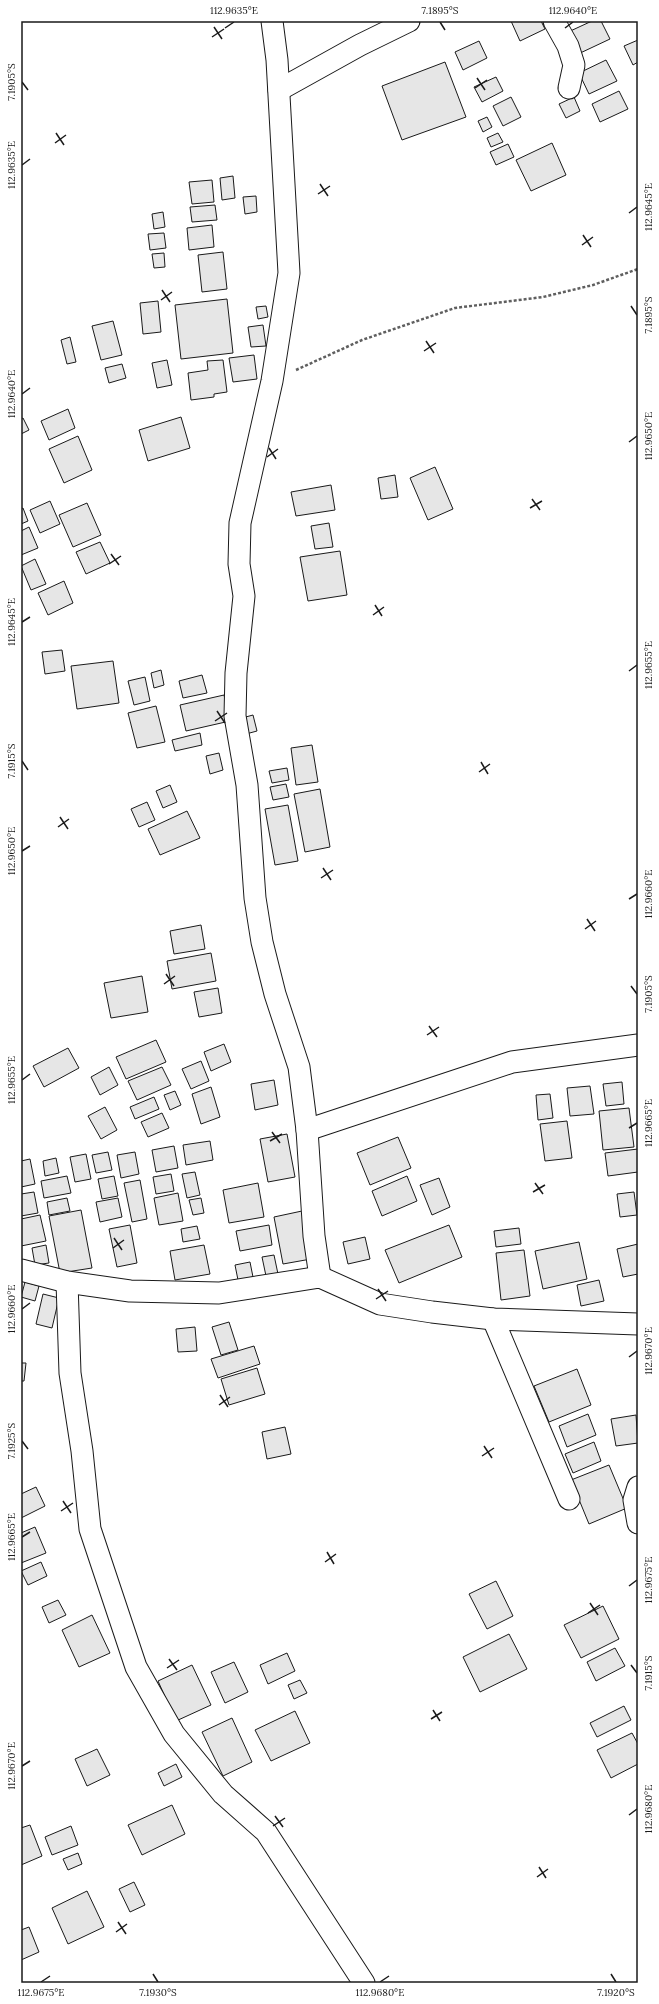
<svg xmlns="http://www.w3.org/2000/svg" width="659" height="2004" font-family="Lora,serif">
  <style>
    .building { fill: #e6e6e6; stroke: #1a1a1a }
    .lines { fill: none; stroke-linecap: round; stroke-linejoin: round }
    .minor-casing { stroke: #1a1a1a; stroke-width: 23 }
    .path { stroke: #5f5f5f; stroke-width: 2.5; stroke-dasharray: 3 2; stroke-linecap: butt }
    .minor { stroke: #fff; stroke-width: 21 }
    .ticks { fill: none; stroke: #1a1a1a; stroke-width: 1.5 }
    .neatline { fill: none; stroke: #1a1a1a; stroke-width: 1.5 }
    .ticks-label { font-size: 10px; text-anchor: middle; fill: #1a1a1a }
  </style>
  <rect width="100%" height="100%" fill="#fff"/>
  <!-- building -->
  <g class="building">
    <path d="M 511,21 L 541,21 L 545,29 L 520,41 Z"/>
    <path d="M 592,21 L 601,21 L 610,39 L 576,55 L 566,33 Z"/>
    <path d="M 638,40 L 638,62 L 633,65 L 624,46 Z"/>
    <path d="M 479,41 L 487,58 L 463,70 L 455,52 Z"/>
    <path d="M 606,60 L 617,81 L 589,94 L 579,73 Z"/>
    <path d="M 445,62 L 466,117 L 402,140 L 382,86 Z"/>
    <path d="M 496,77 L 503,91 L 482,102 L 474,87 Z"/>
    <path d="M 619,91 L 628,109 L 600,122 L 592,104 Z"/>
    <path d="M 511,97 L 521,117 L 503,126 L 493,106 Z"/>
    <path d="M 574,97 L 580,111 L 566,118 L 559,104 Z"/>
    <path d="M 487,117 L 492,127 L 483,132 L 478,121 Z"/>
    <path d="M 498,133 L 503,142 L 491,147 L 487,138 Z"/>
    <path d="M 552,143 L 566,175 L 531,191 L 516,160 Z"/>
    <path d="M 508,144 L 514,157 L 496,165 L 490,152 Z"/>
    <path d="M 233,176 L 235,198 L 222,200 L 220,178 Z"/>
    <path d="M 212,180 L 214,202 L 192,204 L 189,182 Z"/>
    <path d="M 256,196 L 257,212 L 245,214 L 243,197 Z"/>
    <path d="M 215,205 L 217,220 L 192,222 L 190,207 Z"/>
    <path d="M 163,212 L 165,227 L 154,229 L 152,214 Z"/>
    <path d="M 212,225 L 214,247 L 189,250 L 187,228 Z"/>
    <path d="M 164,233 L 166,248 L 150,250 L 148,234 Z"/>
    <path d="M 223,252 L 227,289 L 202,292 L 198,255 Z"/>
    <path d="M 164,253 L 165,267 L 154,268 L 152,254 Z"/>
    <path d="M 227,299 L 233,353 L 181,359 L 175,305 Z"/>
    <path d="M 158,301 L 161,332 L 143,334 L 140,303 Z"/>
    <path d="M 266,306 L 268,317 L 258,319 L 256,307 Z"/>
    <path d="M 113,321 L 122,355 L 101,360 L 92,326 Z"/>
    <path d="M 263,325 L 266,346 L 251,347 L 248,327 Z"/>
    <path d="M 70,337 L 76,362 L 67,364 L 61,340 Z"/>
    <path d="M 254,355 L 257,379 L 233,382 L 229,358 Z"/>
    <path d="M 167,360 L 172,385 L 157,388 L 152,363 Z"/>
    <path d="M 223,360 L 227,392 L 214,394 L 214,397 L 191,400 L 188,373 L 208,370 L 207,361 Z"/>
    <path d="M 122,364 L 126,378 L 109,383 L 105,368 Z"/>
    <path d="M 68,409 L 75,428 L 49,440 L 41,421 Z"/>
    <path d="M 181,417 L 190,448 L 148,461 L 139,430 Z"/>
    <path d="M 23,418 L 29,430 L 21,434 L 21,419 Z"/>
    <path d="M 78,436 L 92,470 L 64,483 L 49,449 Z"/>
    <path d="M 435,467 L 453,509 L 428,520 L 410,478 Z"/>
    <path d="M 395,475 L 398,497 L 381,499 L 378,478 Z"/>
    <path d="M 331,485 L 335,510 L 296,516 L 291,492 Z"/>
    <path d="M 50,501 L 60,524 L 40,533 L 30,510 Z"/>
    <path d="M 87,503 L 101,535 L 73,547 L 59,515 Z"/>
    <path d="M 23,508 L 28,521 L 21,524 L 21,509 Z"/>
    <path d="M 329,523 L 333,547 L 315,549 L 311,526 Z"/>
    <path d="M 29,527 L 38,548 L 21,555 L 21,531 Z"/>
    <path d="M 100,542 L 110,563 L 86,574 L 76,552 Z"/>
    <path d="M 340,551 L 347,595 L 308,601 L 300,557 Z"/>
    <path d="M 35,559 L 46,584 L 31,590 L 21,566 Z"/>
    <path d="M 64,581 L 73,603 L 48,615 L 38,593 Z"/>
    <path d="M 62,650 L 65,671 L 45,674 L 42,652 Z"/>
    <path d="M 113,661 L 119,703 L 77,709 L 71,666 Z"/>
    <path d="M 161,670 L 164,685 L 154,688 L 151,673 Z"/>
    <path d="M 202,675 L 207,693 L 183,698 L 179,681 Z"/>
    <path d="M 145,677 L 150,701 L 134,705 L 128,681 Z"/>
    <path d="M 224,695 L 230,721 L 186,731 L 180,705 Z"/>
    <path d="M 156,706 L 165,742 L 137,748 L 128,713 Z"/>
    <path d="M 253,715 L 257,731 L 246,734 L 242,718 Z"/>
    <path d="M 200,733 L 202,745 L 175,751 L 172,740 Z"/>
    <path d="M 312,745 L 318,782 L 296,785 L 291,748 Z"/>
    <path d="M 219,753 L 223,770 L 210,774 L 206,756 Z"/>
    <path d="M 287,768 L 289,780 L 272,783 L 269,771 Z"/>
    <path d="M 286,784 L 289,797 L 273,800 L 270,787 Z"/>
    <path d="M 170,785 L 177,802 L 163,808 L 156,791 Z"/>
    <path d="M 320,789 L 330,847 L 305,852 L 294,794 Z"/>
    <path d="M 147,802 L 155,820 L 139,827 L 131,809 Z"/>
    <path d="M 288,805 L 298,861 L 275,865 L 265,809 Z"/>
    <path d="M 187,811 L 200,838 L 160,855 L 148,829 Z"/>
    <path d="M 201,925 L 205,949 L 174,954 L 170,931 Z"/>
    <path d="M 211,953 L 216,981 L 172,989 L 167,961 Z"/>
    <path d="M 142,976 L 148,1012 L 111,1018 L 104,983 Z"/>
    <path d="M 218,988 L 222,1013 L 199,1017 L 194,992 Z"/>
    <path d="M 156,1040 L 166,1062 L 126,1079 L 116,1057 Z"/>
    <path d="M 224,1044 L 231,1062 L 211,1071 L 204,1052 Z"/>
    <path d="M 68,1048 L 79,1068 L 44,1087 L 33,1066 Z"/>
    <path d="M 201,1061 L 209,1081 L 191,1089 L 182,1069 Z"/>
    <path d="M 109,1067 L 118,1085 L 100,1095 L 91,1077 Z"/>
    <path d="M 162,1067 L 171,1085 L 137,1100 L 128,1081 Z"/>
    <path d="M 274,1080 L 278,1105 L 255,1110 L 251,1084 Z"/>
    <path d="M 622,1082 L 624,1104 L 606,1106 L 603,1084 Z"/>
    <path d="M 590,1086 L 594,1114 L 570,1116 L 567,1088 Z"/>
    <path d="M 211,1087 L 220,1117 L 201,1124 L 192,1094 Z"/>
    <path d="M 175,1091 L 181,1105 L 170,1110 L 164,1095 Z"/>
    <path d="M 550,1094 L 553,1118 L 538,1120 L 536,1095 Z"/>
    <path d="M 154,1097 L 159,1109 L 135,1119 L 130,1107 Z"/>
    <path d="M 105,1107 L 117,1130 L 101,1139 L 88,1116 Z"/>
    <path d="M 629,1108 L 634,1147 L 603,1150 L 599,1111 Z"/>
    <path d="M 162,1113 L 169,1128 L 148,1137 L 141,1122 Z"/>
    <path d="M 567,1121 L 572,1158 L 545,1161 L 540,1124 Z"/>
    <path d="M 287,1134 L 295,1177 L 268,1182 L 260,1139 Z"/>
    <path d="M 398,1137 L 411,1168 L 370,1185 L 357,1153 Z"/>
    <path d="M 210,1141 L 213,1160 L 186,1165 L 183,1145 Z"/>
    <path d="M 174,1146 L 178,1168 L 156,1172 L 152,1150 Z"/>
    <path d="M 638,1149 L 638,1172 L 608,1176 L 605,1153 Z"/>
    <path d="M 108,1152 L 112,1170 L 96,1173 L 92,1155 Z"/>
    <path d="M 135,1152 L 139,1174 L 121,1178 L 117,1155 Z"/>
    <path d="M 86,1154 L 91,1179 L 75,1182 L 70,1157 Z"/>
    <path d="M 56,1158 L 59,1173 L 45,1176 L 43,1161 Z"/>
    <path d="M 30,1159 L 35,1184 L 21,1187 L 21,1161 Z"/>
    <path d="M 195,1172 L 200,1195 L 187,1198 L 182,1174 Z"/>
    <path d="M 171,1174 L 174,1191 L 156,1194 L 153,1177 Z"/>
    <path d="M 67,1176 L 71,1193 L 44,1198 L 41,1181 Z"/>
    <path d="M 114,1176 L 118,1196 L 102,1199 L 98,1179 Z"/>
    <path d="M 407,1176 L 417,1201 L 382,1216 L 372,1191 Z"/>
    <path d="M 439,1178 L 450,1207 L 432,1215 L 420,1185 Z"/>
    <path d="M 140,1180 L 147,1219 L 132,1222 L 124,1183 Z"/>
    <path d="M 258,1183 L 264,1217 L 229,1223 L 223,1190 Z"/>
    <path d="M 34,1192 L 38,1213 L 21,1216 L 21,1194 Z"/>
    <path d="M 634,1192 L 637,1215 L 620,1217 L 617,1194 Z"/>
    <path d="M 178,1193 L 183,1221 L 159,1225 L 154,1198 Z"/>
    <path d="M 67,1198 L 70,1211 L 49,1215 L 47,1202 Z"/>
    <path d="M 118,1198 L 122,1217 L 100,1222 L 96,1202 Z"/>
    <path d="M 201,1198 L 204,1213 L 193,1215 L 189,1200 Z"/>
    <path d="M 81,1210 L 92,1268 L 60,1273 L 49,1216 Z"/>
    <path d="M 302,1211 L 311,1259 L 283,1264 L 274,1217 Z"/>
    <path d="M 40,1215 L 46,1241 L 21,1246 L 21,1219 Z"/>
    <path d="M 130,1225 L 137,1263 L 117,1267 L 109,1229 Z"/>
    <path d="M 269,1225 L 272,1245 L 240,1251 L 236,1231 Z"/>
    <path d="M 449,1225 L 462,1257 L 399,1283 L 385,1250 Z"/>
    <path d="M 197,1226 L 200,1239 L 183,1242 L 181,1229 Z"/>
    <path d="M 519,1228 L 521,1244 L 496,1247 L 494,1231 Z"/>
    <path d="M 365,1237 L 370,1259 L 348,1264 L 343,1242 Z"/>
    <path d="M 579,1242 L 587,1279 L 543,1289 L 535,1251 Z"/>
    <path d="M 638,1244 L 638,1274 L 623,1277 L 617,1249 Z"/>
    <path d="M 46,1245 L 49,1263 L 35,1265 L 32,1248 Z"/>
    <path d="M 204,1245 L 210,1274 L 175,1280 L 170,1251 Z"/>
    <path d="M 524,1250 L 530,1296 L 501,1300 L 496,1253 Z"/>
    <path d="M 274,1255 L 278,1274 L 266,1276 L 262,1257 Z"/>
    <path d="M 250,1262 L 253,1277 L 238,1280 L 235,1265 Z"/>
    <path d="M 599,1280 L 604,1301 L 581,1306 L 577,1285 Z"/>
    <path d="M 25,1282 L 39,1286 L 35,1301 L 21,1297 Z"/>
    <path d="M 43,1294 L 59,1298 L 52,1328 L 36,1324 Z"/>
    <path d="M 229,1322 L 238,1350 L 221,1355 L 212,1327 Z"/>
    <path d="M 195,1327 L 197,1351 L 178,1352 L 176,1329 Z"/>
    <path d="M 254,1346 L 260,1364 L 218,1378 L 211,1359 Z"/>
    <path d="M 21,1363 L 26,1363 L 24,1381 L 21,1381 Z"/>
    <path d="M 257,1368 L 265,1394 L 229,1405 L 221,1379 Z"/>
    <path d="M 577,1369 L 591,1405 L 549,1422 L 534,1386 Z"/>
    <path d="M 588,1414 L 596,1435 L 567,1447 L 559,1426 Z"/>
    <path d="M 636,1415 L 638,1443 L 616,1446 L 611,1419 Z"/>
    <path d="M 285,1427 L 291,1454 L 267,1459 L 262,1432 Z"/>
    <path d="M 594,1442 L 601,1461 L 573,1473 L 565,1454 Z"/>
    <path d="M 609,1465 L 627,1508 L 589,1524 L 571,1480 Z"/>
    <path d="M 36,1487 L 45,1506 L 21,1518 L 21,1494 Z"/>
    <path d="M 35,1527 L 46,1553 L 21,1563 L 21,1533 Z"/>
    <path d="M 41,1562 L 47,1576 L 28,1585 L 21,1571 Z"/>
    <path d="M 496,1581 L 513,1616 L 487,1629 L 469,1594 Z"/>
    <path d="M 58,1600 L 66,1615 L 49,1623 L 42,1607 Z"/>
    <path d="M 603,1606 L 619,1639 L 581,1658 L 564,1625 Z"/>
    <path d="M 92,1615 L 110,1653 L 79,1667 L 62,1630 Z"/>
    <path d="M 509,1634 L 527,1669 L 480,1692 L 463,1657 Z"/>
    <path d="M 615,1648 L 625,1666 L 596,1681 L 587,1662 Z"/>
    <path d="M 287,1653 L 295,1671 L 268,1684 L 260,1665 Z"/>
    <path d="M 234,1662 L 248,1692 L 225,1703 L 211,1672 Z"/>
    <path d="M 192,1665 L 211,1705 L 176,1721 L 158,1681 Z"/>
    <path d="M 300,1680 L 307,1693 L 294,1699 L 288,1685 Z"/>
    <path d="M 624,1706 L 631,1720 L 597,1737 L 590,1723 Z"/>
    <path d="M 295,1711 L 310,1743 L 271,1761 L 255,1730 Z"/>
    <path d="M 232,1718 L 252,1762 L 223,1776 L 202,1732 Z"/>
    <path d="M 632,1733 L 638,1744 L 638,1764 L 611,1778 L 597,1750 Z"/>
    <path d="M 97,1749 L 110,1775 L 87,1786 L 75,1759 Z"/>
    <path d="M 176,1764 L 182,1777 L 164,1786 L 158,1773 Z"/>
    <path d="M 172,1805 L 185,1834 L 142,1855 L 128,1825 Z"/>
    <path d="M 30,1825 L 42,1856 L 21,1865 L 21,1828 Z"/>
    <path d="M 71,1826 L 78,1845 L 52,1855 L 45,1837 Z"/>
    <path d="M 78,1853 L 82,1864 L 68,1870 L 63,1859 Z"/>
    <path d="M 134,1882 L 145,1905 L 130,1912 L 119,1889 Z"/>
    <path d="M 87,1891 L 104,1927 L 68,1944 L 52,1908 Z"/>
    <path d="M 29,1927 L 39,1952 L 21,1960 L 21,1930 Z"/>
  </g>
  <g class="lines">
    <!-- minor casing -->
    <g class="minor-casing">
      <g id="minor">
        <path d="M 272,21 L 277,60 L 289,273 L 272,381 L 240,523 L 239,564 L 244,596 L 236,673 L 235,716 L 247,785 L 255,898 L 262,942 L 275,994 L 299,1067 L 307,1130 L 314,1236 L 320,1277"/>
        <path d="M 554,21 L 568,46 L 574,65 L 569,88"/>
        <path d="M 279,90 L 360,45 L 409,21"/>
        <path d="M 307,1130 L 512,1062 L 638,1045"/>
        <path d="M 21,1270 L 67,1282 L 130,1291 L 219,1293 L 320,1277 L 380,1304 L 432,1312 L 493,1319 L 638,1324"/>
        <path d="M 67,1282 L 70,1373 L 82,1451 L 90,1529 L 136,1667 L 174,1734 L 223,1794 L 266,1832 L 364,1983"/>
        <path d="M 493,1319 L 569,1499"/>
        <path d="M 638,1487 L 634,1500 L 638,1523"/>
      </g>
    </g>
    <!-- path -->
    <path class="path" d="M 296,370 L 362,340 L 455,308 L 543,297 L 593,285 L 638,269"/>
    <!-- minor -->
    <use href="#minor" class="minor"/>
  </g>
  <!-- ticks -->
  <path class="ticks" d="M 440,22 L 445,30M 214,27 L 222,39M 225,28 L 234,22M 565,28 L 573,22M 212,37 L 224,29M 477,78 L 485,90M 22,82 L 28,90M 475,88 L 487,80M 56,133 L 64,145M 55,143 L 66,135M 22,165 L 30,159M 320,184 L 328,196M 318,194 L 330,186M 629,213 L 637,207M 583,235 L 591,247M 582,245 L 593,237M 162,290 L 170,302M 161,300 L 172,292M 631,306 L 637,315M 426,341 L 434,353M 424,351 L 436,343M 22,394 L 30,388M 629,442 L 637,436M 269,448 L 276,459M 267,457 L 278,449M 532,499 L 540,510M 530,508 L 542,501M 111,554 L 119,565M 109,564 L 121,556M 375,605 L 382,616M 373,615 L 384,607M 22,622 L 30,617M 629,671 L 637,665M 217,711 L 225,723M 215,721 L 227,713M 22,761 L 28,770M 481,762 L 488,774M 479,772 L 490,764M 60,817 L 68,829M 58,827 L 69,819M 22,851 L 30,846M 323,868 L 331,880M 321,878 L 333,870M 629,899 L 637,894M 587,919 L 595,931M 585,929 L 596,921M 166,974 L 174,986M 164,984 L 175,976M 631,986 L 637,994M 429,1026 L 437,1037M 427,1035 L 439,1027M 22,1080 L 30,1074M 629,1128 L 637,1123M 272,1132 L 280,1143M 270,1141 L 282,1134M 535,1183 L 543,1194M 533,1192 L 545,1185M 114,1238 L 122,1250M 113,1248 L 124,1240M 378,1289 L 386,1301M 376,1299 L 388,1291M 22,1309 L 30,1303M 629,1357 L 637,1351M 220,1395 L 228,1407M 219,1405 L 230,1397M 22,1441 L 28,1449M 484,1446 L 492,1458M 482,1456 L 494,1448M 63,1501 L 71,1513M 61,1511 L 73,1503M 22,1537 L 30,1532M 327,1552 L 334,1564M 325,1562 L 336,1554M 629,1586 L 637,1580M 590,1603 L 598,1615M 588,1613 L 600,1605M 169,1659 L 177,1670M 631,1665 L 637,1673M 167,1668 L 179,1660M 433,1710 L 440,1721M 431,1719 L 442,1712M 22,1766 L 30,1761M 629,1815 L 637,1809M 275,1816 L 283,1827M 273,1826 L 285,1818M 539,1867 L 546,1878M 537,1877 L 548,1869M 118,1922 L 126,1934M 116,1932 L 127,1924M 153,1974 L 158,1982M 611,1974 L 616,1982M 41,1982 L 50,1976M 380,1982 L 389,1976"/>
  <!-- border -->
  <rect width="659" height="2004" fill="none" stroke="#ffffff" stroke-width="44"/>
  <rect x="22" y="22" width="615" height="1960" class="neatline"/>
  <g class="ticks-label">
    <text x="234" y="14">112.9635°E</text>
    <text x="440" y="14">7.1895°S</text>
    <text x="573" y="14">112.9640°E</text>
    <text transform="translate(11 82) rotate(-90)" y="4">7.1905°S</text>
    <text transform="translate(11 165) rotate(-90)" y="4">112.9635°E</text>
    <text transform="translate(648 207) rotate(-90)" y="4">112.9645°E</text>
    <text transform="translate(648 315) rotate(-90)" y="4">7.1895°S</text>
    <text transform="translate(11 394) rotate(-90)" y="4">112.9640°E</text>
    <text transform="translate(648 436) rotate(-90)" y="4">112.9650°E</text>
    <text transform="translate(11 622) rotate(-90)" y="4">112.9645°E</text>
    <text transform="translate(648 665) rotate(-90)" y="4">112.9655°E</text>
    <text transform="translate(11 761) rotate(-90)" y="4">7.1915°S</text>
    <text transform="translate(11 851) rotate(-90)" y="4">112.9650°E</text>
    <text transform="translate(648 894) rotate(-90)" y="4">112.9660°E</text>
    <text transform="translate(648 994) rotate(-90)" y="4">7.1905°S</text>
    <text transform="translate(11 1080) rotate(-90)" y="4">112.9655°E</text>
    <text transform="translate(648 1123) rotate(-90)" y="4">112.9665°E</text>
    <text transform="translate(11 1309) rotate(-90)" y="4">112.9660°E</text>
    <text transform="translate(648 1351) rotate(-90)" y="4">112.9670°E</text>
    <text transform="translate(11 1441) rotate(-90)" y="4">7.1925°S</text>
    <text transform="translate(11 1537) rotate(-90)" y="4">112.9665°E</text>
    <text transform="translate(648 1580) rotate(-90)" y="4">112.9675°E</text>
    <text transform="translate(648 1673) rotate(-90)" y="4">7.1915°S</text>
    <text transform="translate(11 1766) rotate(-90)" y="4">112.9670°E</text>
    <text transform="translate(648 1809) rotate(-90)" y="4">112.9680°E</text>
    <text x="41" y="1996">112.9675°E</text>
    <text x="158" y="1996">7.1930°S</text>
    <text x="380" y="1996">112.9680°E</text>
    <text x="616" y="1996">7.1920°S</text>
  </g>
</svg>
